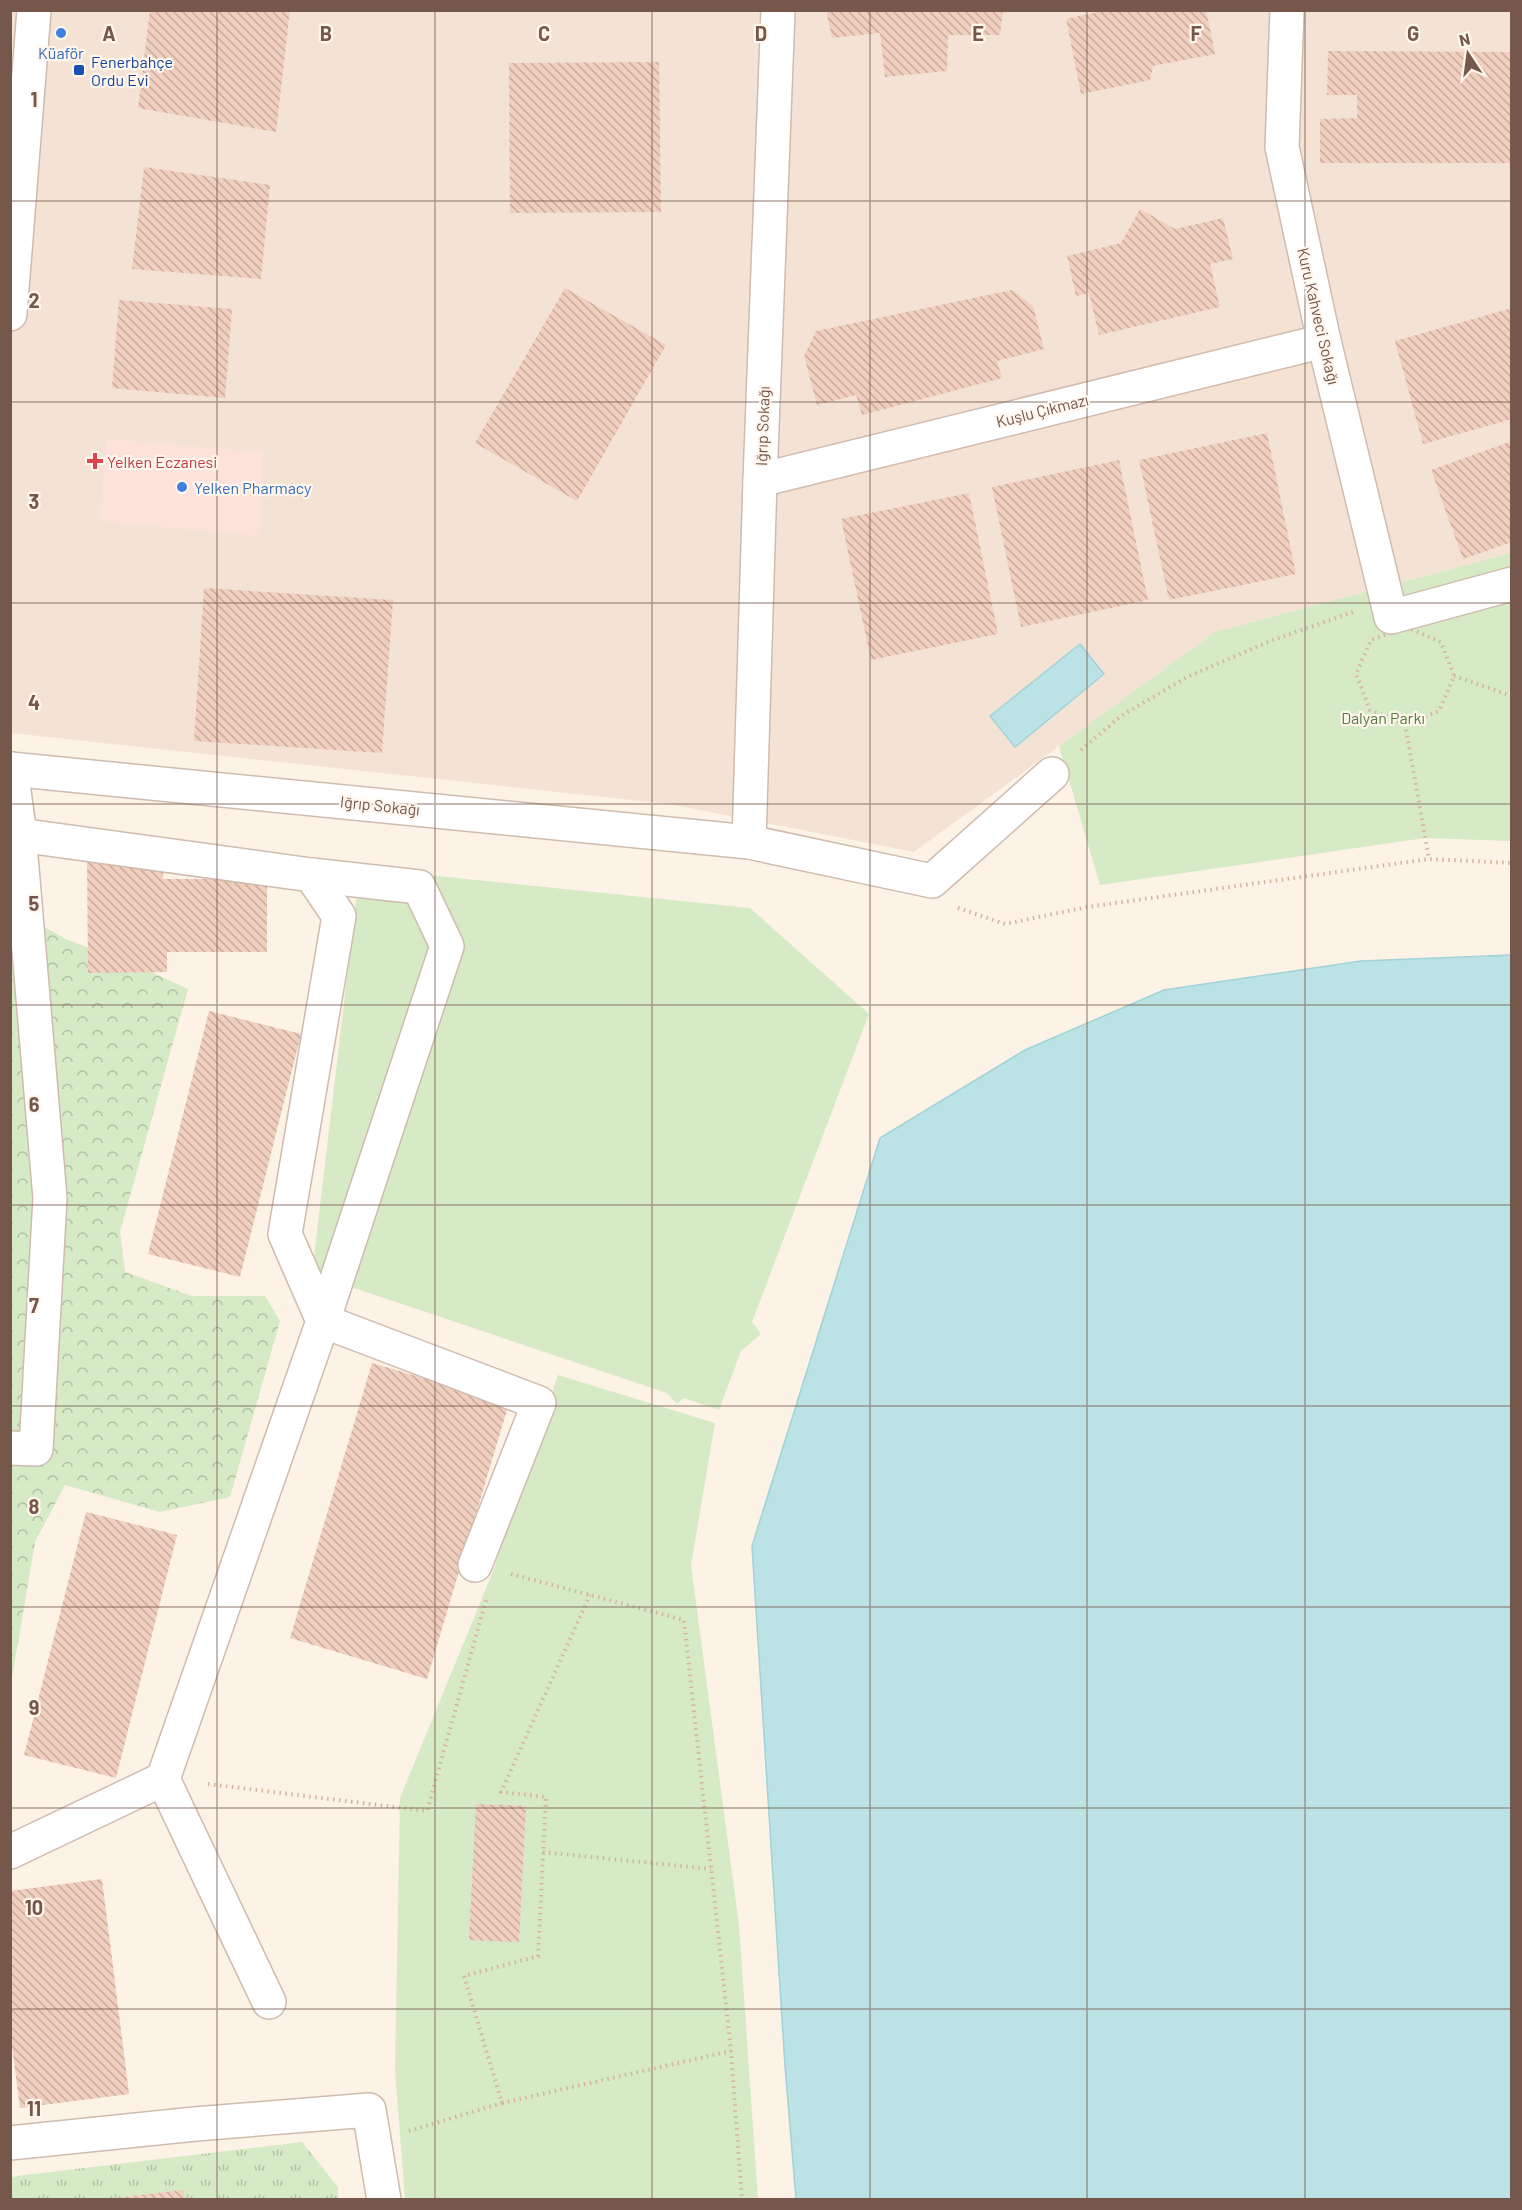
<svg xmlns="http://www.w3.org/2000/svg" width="1522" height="2210" font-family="Barlow,sans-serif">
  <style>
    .residential { fill: #f4e3d5 }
    .commercial { fill: #fce2da }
    .grass { fill: url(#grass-tufts) }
    .forest { fill: url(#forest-crowns) }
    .green { fill: #d6eac5 }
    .water { fill: #bbe2e5; stroke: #a1d3d7; stroke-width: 1.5 }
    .building { fill: url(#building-back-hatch) }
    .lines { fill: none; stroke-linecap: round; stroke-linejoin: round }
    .minor-casing { stroke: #d0bbaf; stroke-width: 36 }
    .path { stroke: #d6b2a1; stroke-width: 4; stroke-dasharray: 1.5 4.5; stroke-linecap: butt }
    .minor { stroke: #fff; stroke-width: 33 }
    .grid { fill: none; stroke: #75574b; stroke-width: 1.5; stroke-opacity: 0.55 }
    .shop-dot { fill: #3f7fe0; stroke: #fff6ed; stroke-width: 2 }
    .transit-dot { fill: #1a4fb4; stroke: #fff6ed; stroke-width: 2 }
    .health-dot { fill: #e0444e; stroke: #fff6ed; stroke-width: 2 }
    .labels { text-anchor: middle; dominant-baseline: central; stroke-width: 4.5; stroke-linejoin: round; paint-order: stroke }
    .shop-label { font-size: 16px; fill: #366cbe; stroke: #fff6ed }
    .transit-label { font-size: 16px; fill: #164399; stroke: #fff6ed; text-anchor: start }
    .street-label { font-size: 16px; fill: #75574b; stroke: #fff6ed }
    .health-label { font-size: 16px; fill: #be3a42; stroke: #fff6ed; text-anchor: start }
    .park-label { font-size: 16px; fill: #587b43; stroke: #fff6ed }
    .grid-label { font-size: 20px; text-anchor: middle; font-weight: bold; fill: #75574b; stroke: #fff6ed; stroke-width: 4.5; stroke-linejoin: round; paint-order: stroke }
  </style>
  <defs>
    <pattern id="grass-tufts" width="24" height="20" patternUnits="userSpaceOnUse" patternTransform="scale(1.5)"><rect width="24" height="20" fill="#d6eac5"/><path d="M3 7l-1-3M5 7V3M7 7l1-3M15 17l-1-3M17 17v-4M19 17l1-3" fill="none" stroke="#b2c0a2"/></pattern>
    <pattern id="forest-crowns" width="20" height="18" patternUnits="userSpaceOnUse" patternTransform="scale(1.5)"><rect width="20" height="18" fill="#d6eac5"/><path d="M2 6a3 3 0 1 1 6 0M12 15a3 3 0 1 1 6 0" fill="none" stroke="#b2c0a2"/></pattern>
    <pattern id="building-back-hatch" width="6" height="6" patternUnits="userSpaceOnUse" patternTransform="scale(1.5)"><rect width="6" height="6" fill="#f1cfbe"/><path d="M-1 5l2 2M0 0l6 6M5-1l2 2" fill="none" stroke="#c8ab9c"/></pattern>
  </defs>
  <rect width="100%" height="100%" fill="#fcf2e6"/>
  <!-- residential -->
  <path class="residential" d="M 11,11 L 1511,11 L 1511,553 L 1215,632 L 914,852 L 669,804 L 11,733 Z"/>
  <!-- commercial -->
  <path class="commercial" d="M 107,439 L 263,452 L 259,536 L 99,521 Z"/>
  <!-- grass -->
  <path class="grass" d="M 302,2142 L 338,2187 L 338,2200 L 11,2200 L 11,2178 L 17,2176 Z"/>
  <!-- forest -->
  <path class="forest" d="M 11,909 L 68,940 L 138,966 L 188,989 L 120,1232 L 125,1272 L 192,1296 L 265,1296 L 280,1321 L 230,1497 L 160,1512 L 65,1485 L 35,1542 L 11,1684 Z"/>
  <!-- green -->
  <g class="green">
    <path d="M 1511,553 L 1511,841 L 1425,838 L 1100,885 L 1059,746 L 1215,632 Z"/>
    <path d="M 360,868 L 750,908 L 869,1014 L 752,1322 L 761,1334 L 741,1351 L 719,1410 L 684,1398 L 677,1404 L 667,1393 L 312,1274 Z"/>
    <path d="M 558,1375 L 715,1423 L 691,1565 L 739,1925 L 758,2199 L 405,2199 L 395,2069 L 400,1798 L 494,1569 Z"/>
  </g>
  <!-- water -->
  <g class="water">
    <path d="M 1080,644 L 1104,674 L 1015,747 L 990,716 Z"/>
    <path d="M 1511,955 L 1511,2199 L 796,2199 L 785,2066 L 752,1546 L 880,1138 L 1025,1050 L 1164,990 L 1361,961 Z"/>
  </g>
  <!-- building -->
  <g class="building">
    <path d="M 150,10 L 290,10 L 276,132 L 138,108 Z"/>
    <path d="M 826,10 L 1003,10 L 1000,35 L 948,35 L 947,71 L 885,77 L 880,33 L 832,38 Z"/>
    <path d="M 1106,10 L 1206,10 L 1215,54 L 1153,66 L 1150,80 L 1081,94 L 1066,19 Z"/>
    <path d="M 1328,51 L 1511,52 L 1511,163 L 1320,163 L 1320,119 L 1357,118 L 1357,95 L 1327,95 Z"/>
    <path d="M 659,62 L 661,212 L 510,213 L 509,63 Z"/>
    <path d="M 144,167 L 270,185 L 261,279 L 132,269 Z"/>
    <path d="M 1140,209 L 1175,229 L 1223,218 L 1233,259 L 1210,264 L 1220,307 L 1099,335 L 1089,293 L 1076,296 L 1067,256 L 1121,243 Z"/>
    <path d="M 565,288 L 666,345 L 577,501 L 475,443 Z"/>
    <path d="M 1012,290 L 1033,306 L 1044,349 L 997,361 L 1002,378 L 862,415 L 856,395 L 817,405 L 804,356 L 816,331 Z"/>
    <path d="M 119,300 L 232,309 L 225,398 L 112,388 Z"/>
    <path d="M 1512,308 L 1512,419 L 1423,444 L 1395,341 Z"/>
    <path d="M 1267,433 L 1296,574 L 1169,600 L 1139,460 Z"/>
    <path d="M 1512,441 L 1512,542 L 1463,559 L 1431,470 Z"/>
    <path d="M 1119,460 L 1148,600 L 1021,627 L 992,487 Z"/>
    <path d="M 969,493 L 998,634 L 871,660 L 841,519 Z"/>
    <path d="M 204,588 L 393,600 L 382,753 L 194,741 Z"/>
    <path d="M 87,858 L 163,858 L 163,879 L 267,879 L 267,952 L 167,952 L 167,972 L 88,973 Z"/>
    <path d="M 209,1011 L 301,1034 L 240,1277 L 148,1254 Z"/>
    <path d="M 372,1363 L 509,1403 L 427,1679 L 290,1638 Z"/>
    <path d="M 86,1512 L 177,1535 L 116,1778 L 24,1755 Z"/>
    <path d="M 476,1804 L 526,1806 L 519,1942 L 469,1940 Z"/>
    <path d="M 102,1879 L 129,2094 L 20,2108 L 10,2031 L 10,1891 Z"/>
    <path d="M 183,2190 L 184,2200 L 115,2200 L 115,2198 Z"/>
  </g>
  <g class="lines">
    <!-- minor casing -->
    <g class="minor-casing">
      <g id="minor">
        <path d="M 1287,10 L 1282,147 L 1324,341 L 1391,617 L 1512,584"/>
        <path d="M 10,314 L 34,10"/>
        <path d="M 760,480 L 1324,341"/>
        <path d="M 10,769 L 749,842 L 932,881 L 1052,774"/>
        <path d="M 19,835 L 311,875 L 339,916 L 285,1234 L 323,1321 L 539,1403 L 475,1565"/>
        <path d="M 749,842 L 760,480 L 778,10"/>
        <path d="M 10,1448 L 36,1449 L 50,1198 L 18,821 L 11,769"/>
        <path d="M 163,1779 L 269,2002"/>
        <path d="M 10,1852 L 163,1779 L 323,1321 L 447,946 L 419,887 L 311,875"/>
        <path d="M 10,2143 L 195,2124 L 369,2110 L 384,2200"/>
      </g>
    </g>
    <!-- path -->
    <g class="path">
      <path d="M 1406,627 L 1441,642 L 1454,676 L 1439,711 L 1405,724 L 1370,710 L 1356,674 L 1371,640 Z"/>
      <path d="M 1454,676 L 1512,696"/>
      <path d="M 1405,724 L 1429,859"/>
      <path d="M 1081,750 L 1121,716 L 1187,677 L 1268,642 L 1353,612"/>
      <path d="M 958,908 L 1005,924 L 1087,907 L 1429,859 L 1512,863"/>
      <path d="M 511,1574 L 684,1620 L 731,2051 L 742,2200"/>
      <path d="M 208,1784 L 427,1811 L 486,1600"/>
      <path d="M 543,1852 L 711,1869"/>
      <path d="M 502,2103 L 731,2051"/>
      <path d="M 409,2131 L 502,2103 L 464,1976 L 538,1956 L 546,1797 L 501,1792 L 590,1595"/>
    </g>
    <!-- minor -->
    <use href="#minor" class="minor"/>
  </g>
  <!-- grid -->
  <path class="grid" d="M 217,10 L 217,2200M 435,10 L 435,2200M 652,10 L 652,2200M 870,10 L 870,2200M 1087,10 L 1087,2200M 1305,10 L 1305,2200M 10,201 L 1512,201M 10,402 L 1512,402M 10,603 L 1512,603M 10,804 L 1512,804M 10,1005 L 1512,1005M 10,1205 L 1512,1205M 10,1406 L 1512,1406M 10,1607 L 1512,1607M 10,1808 L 1512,1808M 10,2009 L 1512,2009"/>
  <!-- markers -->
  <g class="shop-dot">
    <circle cx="61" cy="33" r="6"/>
    <circle cx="182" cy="487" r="6"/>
  </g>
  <rect class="transit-dot" x="73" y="64" width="12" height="12" rx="3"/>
  <path class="health-dot" d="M92 452h6v6h6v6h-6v6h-6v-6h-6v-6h6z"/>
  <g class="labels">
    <!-- shop labels -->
    <g class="shop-label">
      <text x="61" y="52">Küaför</text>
      <text x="194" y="487" text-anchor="start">Yelken Pharmacy</text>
    </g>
    <!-- transit labels -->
    <g class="transit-label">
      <text x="91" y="61">Fenerbahçe<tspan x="91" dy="18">Ordu Evi</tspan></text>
    </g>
    <!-- street labels -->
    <g class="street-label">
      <text transform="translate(1319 316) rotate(77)">Kuru Kahveci Sokağı</text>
      <text transform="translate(1042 410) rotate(-14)">Kuşlu Çıkmazı</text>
      <text transform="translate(762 426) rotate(-88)">Iğrıp Sokağı</text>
      <text transform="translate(380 805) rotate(6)">Iğrıp Sokağı</text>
    </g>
    <!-- health labels -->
    <g class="health-label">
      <text x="107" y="461">Yelken Eczanesi</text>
    </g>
    <!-- park labels -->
    <g class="park-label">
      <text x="1383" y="717">Dalyan Parkı</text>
    </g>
  </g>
  <g class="grid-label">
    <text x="109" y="41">A</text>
    <text x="326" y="41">B</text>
    <text x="544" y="41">C</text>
    <text x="761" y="41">D</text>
    <text x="978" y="41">E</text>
    <text x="1196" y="41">F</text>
    <text x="1413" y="41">G</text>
    <text x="34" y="107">1</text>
    <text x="34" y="308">2</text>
    <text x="34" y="509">3</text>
    <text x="34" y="710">4</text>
    <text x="34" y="911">5</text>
    <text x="34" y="1112">6</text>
    <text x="34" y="1313">7</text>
    <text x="34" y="1514">8</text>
    <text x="34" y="1715">9</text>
    <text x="34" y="1915">10</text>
    <text x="34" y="2116">11</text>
  </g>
  <!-- border -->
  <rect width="1522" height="2210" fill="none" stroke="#75574b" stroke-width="24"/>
  <!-- north arrow -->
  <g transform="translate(1468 54) rotate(347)" stroke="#fff6ed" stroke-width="4.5" paint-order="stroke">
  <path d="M0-4.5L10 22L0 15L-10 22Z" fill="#75574b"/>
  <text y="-9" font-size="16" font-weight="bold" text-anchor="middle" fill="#75574b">N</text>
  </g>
</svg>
